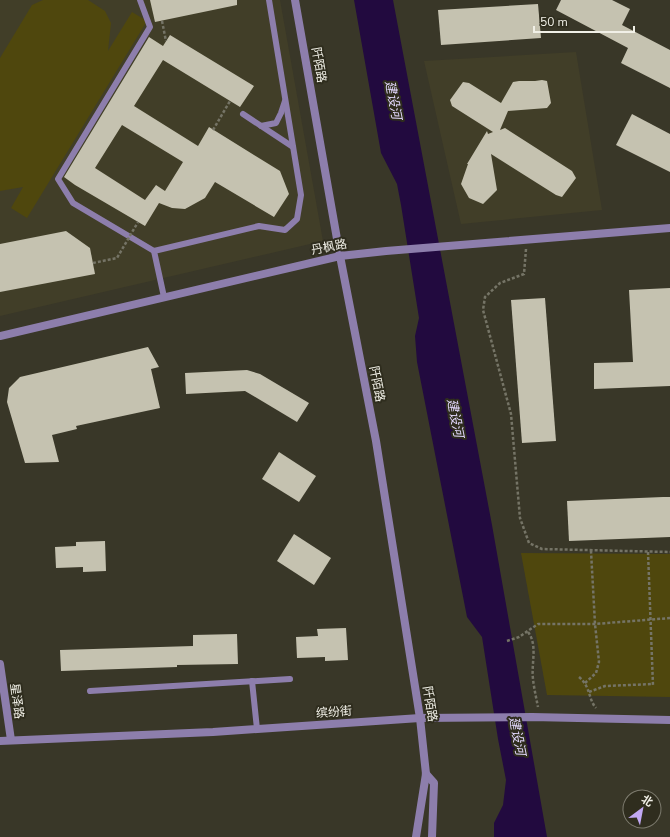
<svg xmlns="http://www.w3.org/2000/svg" width="670" height="837" font-family="'Nunito Sans','Noto Sans SC',sans-serif">
  <style>
    .built { fill: #413e28 }
    .green { fill: #4f470d }
    .water { fill: #220a3f }
    .building { fill: #c5c2b0; fill-rule: evenodd }
    .lines { fill: none; stroke-linecap: round; stroke-linejoin: round }
    .path { stroke: #757466; stroke-width: 2.5; stroke-dasharray: 3 2; stroke-linecap: butt }
    .service { stroke: #8d7eac; stroke-width: 6 }
    .minor { stroke: #8d7eac; stroke-width: 8 }
    .tertiary { stroke: #8d7eac; stroke-width: 8 }
    .path-bridge { stroke: #757466; stroke-width: 2.5; stroke-dasharray: 3 2; stroke-linecap: butt }
    .labels { text-anchor: middle; dominant-baseline: central; stroke-width: 4; stroke-linejoin: round; paint-order: stroke }
    .street-label { font-size: 12px; fill: #f1f0e7; stroke: #2f2d1e }
    .water-label { font-size: 13px; font-style: italic; fill: #dfd5f9; stroke: #2f2d1e }
  </style>
  <rect width="100%" height="100%" fill="#393728"/>
  <!-- built -->
  <g class="built">
    <path d="M 0,0 L 280,0 L 323,241 L 0,316 Z"/>
    <path d="M 576,52 L 602,210 L 461,224 L 424,61 Z"/>
  </g>
  <!-- green -->
  <g class="green">
    <path d="M 43,0 L 88,0 L 105,11 L 111,23 L 108,51 L 132,12 L 147,21 L 27,218 L 11,208 L 23,187 L 0,191 L 0,58 L 32,5 Z"/>
    <path d="M 521,553 L 670,554 L 670,697 L 547,695 Z"/>
  </g>
  <!-- water -->
  <path class="water" d="M 354,0 L 393,0 L 492,525 L 547,837 L 494,837 L 494,823 L 503,805 L 506,780 L 498,739 L 482,637 L 467,617 L 417,362 L 415,336 L 419,318 L 401,205 L 397,184 L 381,153 Z"/>
  <!-- building -->
  <g class="building">
    <path d="M 150,0 L 237,0 L 237,5 L 155,22 Z"/>
    <path d="M 561,0 L 612,0 L 630,9 L 622,25 L 670,50 L 670,88 L 621,63 L 628,48 L 556,10 Z"/>
    <path d="M 538,4 L 541,38 L 441,45 L 438,10 Z"/>
    <path d="M 170,35 L 254,86 L 240,107 L 163,60 L 134,106 L 198,146 L 209,127 L 280,171 L 289,194 L 274,217 L 215,182 L 205,198 L 185,209 L 172,208 L 159,203 L 145,226 L 75,185 L 64,177 L 149,37 L 163,46 ZM 122,125 L 183,162 L 165,191 L 156,185 L 145,200 L 95,168 Z"/>
    <path d="M 542,80 L 547,81 L 551,103 L 547,108 L 508,111 L 500,130 L 505,128 L 572,171 L 576,178 L 562,197 L 556,195 L 491,154 L 497,190 L 483,204 L 469,198 L 461,184 L 468,164 L 467,164 L 487,131 L 488,134 L 493,132 L 452,106 L 450,100 L 463,82 L 469,83 L 501,103 L 513,82 L 519,81 L 535,81 Z"/>
    <path d="M 632,114 L 670,134 L 670,172 L 616,145 Z"/>
    <path d="M 66,231 L 90,248 L 95,274 L 0,292 L 0,244 Z"/>
    <path d="M 670,288 L 670,386 L 594,389 L 594,363 L 633,362 L 629,290 Z"/>
    <path d="M 545,298 L 556,441 L 522,443 L 511,300 Z"/>
    <path d="M 148,347 L 159,367 L 151,369 L 160,408 L 76,426 L 77,429 L 52,435 L 59,462 L 25,463 L 7,402 L 9,388 L 20,377 Z"/>
    <path d="M 247,370 L 260,374 L 309,403 L 297,422 L 245,391 L 186,394 L 185,373 Z"/>
    <path d="M 279,452 L 316,476 L 299,502 L 262,479 Z"/>
    <path d="M 663,497 L 670,497 L 670,537 L 569,541 L 567,501 Z"/>
    <path d="M 294,534 L 331,558 L 314,585 L 277,561 Z"/>
    <path d="M 105,541 L 106,571 L 83,572 L 83,567 L 56,568 L 55,547 L 76,546 L 76,542 Z"/>
    <path d="M 346,628 L 348,660 L 325,661 L 325,657 L 297,658 L 296,637 L 318,636 L 317,629 Z"/>
    <path d="M 237,634 L 238,664 L 177,665 L 177,667 L 61,671 L 60,650 L 193,646 L 193,635 Z"/>
  </g>
  <g class="lines">
    <!-- path -->
    <g class="path">
      <path d="M 162,21 L 166,41"/>
      <path d="M 213,130 L 230,101"/>
      <path d="M 526,249 L 524,274 L 500,283 L 485,297 L 483,310 L 511,414 L 520,518 L 529,543 L 542,549 L 670,552"/>
      <path d="M 648,552 L 653,686"/>
      <path d="M 528,632 C 538,645 531,663 533,679 C 534,688 536,697 538,707"/>
      <path d="M 507,641 L 519,637 L 538,624 L 595,624 L 670,618"/>
      <path d="M 579,677 C 591,687 588,699 596,708"/>
      <path d="M 585,683 L 596,673 L 599,662 L 595,624 L 591,551"/>
      <path d="M 589,692 L 605,686 L 653,684"/>
    </g>
    <!-- service -->
    <g class="service">
      <path d="M 140,0 L 150,27 L 58,179 L 73,203 L 154,251"/>
      <path d="M 243,114 L 293,147"/>
      <path d="M 261,126 L 276,123 L 281,113 L 285,101"/>
      <path d="M 164,297 L 154,251 L 259,226 L 285,230 L 297,219 L 301,195 L 269,0"/>
      <path d="M 252,681 L 257,729"/>
      <path d="M 90,691 L 290,679"/>
    </g>
    <!-- minor -->
    <g class="minor">
      <path d="M 0,664 L 11,740"/>
      <path d="M 0,741 L 213,732 L 420,718 L 532,717 L 670,720"/>
    </g>
    <!-- tertiary -->
    <g class="tertiary">
      <path d="M 295,0 L 340,256 L 376,441 L 420,718 L 426,774 L 416,837"/>
      <path d="M 0,336 L 340,256 L 386,251 L 670,228"/>
      <path d="M 426,774 L 434,783 L 432,837"/>
    </g>
    <!-- path-bridge -->
    <path class="path-bridge" d="M 93,263 L 117,258 L 138,222"/>
  </g>
  <g class="labels">
    <!-- street labels -->
    <g class="street-label">
      <text transform="translate(319 65) rotate(80)">阡陌路</text>
      <text transform="translate(329 247) rotate(-11)">丹枫路</text>
      <text transform="translate(377 384) rotate(79)">阡陌路</text>
      <text transform="translate(17 701) rotate(82)">星泽路</text>
      <text transform="translate(430 704) rotate(81)">阡陌路</text>
      <text transform="translate(334 712) rotate(-4)">缤纷街</text>
    </g>
    <!-- water labels -->
    <g class="water-label">
      <text transform="translate(393 100) rotate(79)">建设河</text>
      <text transform="translate(455 418) rotate(79)">建设河</text>
      <text transform="translate(517 736) rotate(79)">建设河</text>
    </g>
  </g>
  <!-- north arrow -->
  <g transform="translate(642 809) rotate(32)"><circle r="19" fill="#2f2d1e" stroke="#7d7b6e"/>
  <path d="M0-3L7 15L0 10L-7 15Z" fill="#c1a8f3"/>
  <text y="-6" font-size="11" font-weight="bold" text-anchor="middle" fill="#f1f0e7">北</text>
  </g>
  <!-- scale -->
  <path d="M534 26v6h100v-6" fill="none" stroke="#f1f0e7" stroke-width="2"/>
  <text x="540" y="26" font-size="12" fill="#f1f0e7" stroke="#2f2d1e" stroke-width="3" paint-order="stroke">50 m</text>
</svg>
